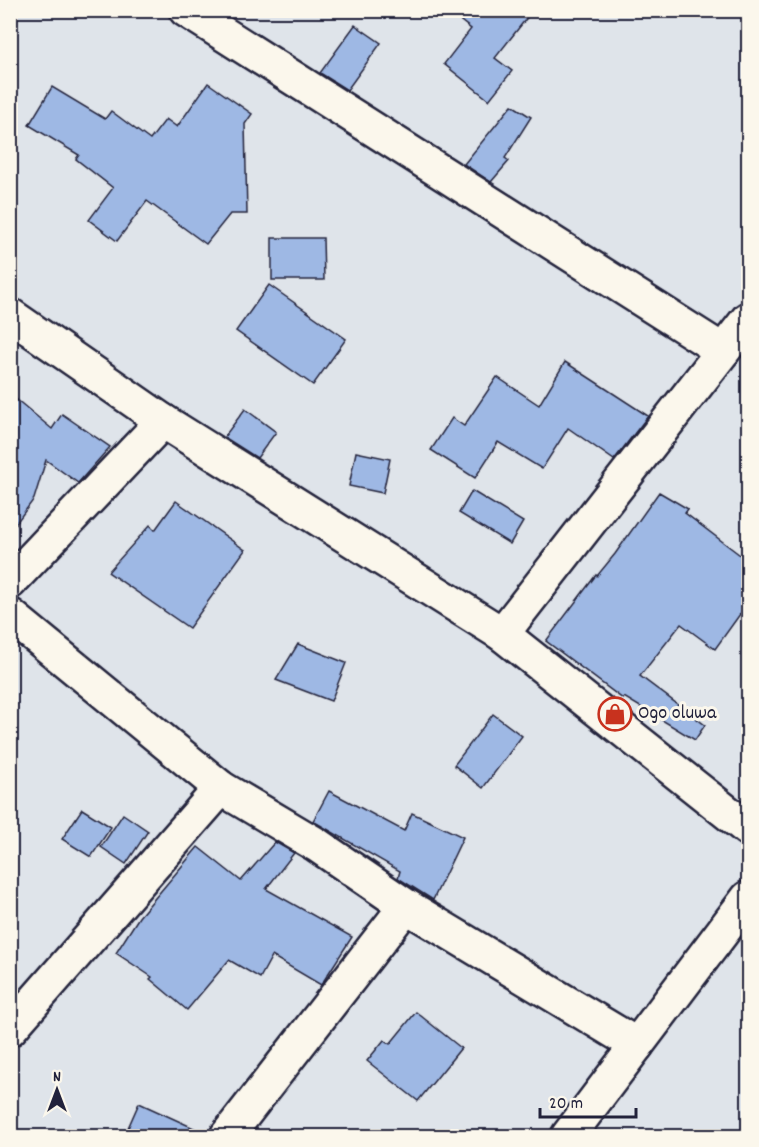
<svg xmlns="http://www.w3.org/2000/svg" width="759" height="1147" font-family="Dekko,sans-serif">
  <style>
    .building { fill: #9eb8e4; stroke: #22223b; stroke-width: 1.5 }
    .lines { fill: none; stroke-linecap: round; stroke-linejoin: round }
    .minor-casing { stroke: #22223b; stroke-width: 38 }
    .minor { stroke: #fbf7ec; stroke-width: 33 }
    .labels { text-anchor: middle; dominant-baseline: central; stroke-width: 6; stroke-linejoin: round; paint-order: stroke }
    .poi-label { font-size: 20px; fill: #22223b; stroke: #fbf7ec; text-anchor: start }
  </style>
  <rect width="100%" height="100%" fill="#dfe4ea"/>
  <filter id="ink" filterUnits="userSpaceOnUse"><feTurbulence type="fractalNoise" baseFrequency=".0167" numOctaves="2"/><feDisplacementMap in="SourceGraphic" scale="12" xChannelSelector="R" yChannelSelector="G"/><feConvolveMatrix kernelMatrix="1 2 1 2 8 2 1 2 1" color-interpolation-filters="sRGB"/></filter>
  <g filter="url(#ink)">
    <!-- building -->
    <g class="building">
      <path d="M 447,10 L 533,10 L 495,58 L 512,71 L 489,100 L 444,64 L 471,29 Z"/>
      <path d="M 355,25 L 381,43 L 347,90 L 320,73 Z"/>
      <path d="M 208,83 L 252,114 L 245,124 L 247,214 L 230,214 L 206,244 L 147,201 L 117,241 L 89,220 L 113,188 L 76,159 L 79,155 L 29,125 L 52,87 L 105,119 L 111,111 L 150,140 L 166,119 L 177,127 Z"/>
      <path d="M 512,105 L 531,117 L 505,158 L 509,161 L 491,182 L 464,164 Z"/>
      <path d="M 272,238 L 323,238 L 324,280 L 272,280 Z"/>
      <path d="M 269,285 L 346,339 L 313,385 L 236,331 Z"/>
      <path d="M 565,362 L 648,416 L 614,460 L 568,428 L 542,469 L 498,442 L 475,478 L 431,450 L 452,418 L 464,426 L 497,377 L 539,405 Z"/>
      <path d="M 10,394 L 52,429 L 62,414 L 110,447 L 78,483 L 46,460 L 34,499 L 10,531 Z"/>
      <path d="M 245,409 L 276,432 L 257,458 L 224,437 Z"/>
      <path d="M 356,452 L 390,459 L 383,493 L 349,486 Z"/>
      <path d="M 472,491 L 523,522 L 510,544 L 459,513 Z"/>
      <path d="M 659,492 L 688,509 L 685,513 L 748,561 L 748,603 L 715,649 L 681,624 L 640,676 L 705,725 L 695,740 L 624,697 L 623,699 L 546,641 L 596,575 L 597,576 L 615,554 Z"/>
      <path d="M 176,501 L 245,550 L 189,628 L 108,572 L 150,525 L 155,530 Z"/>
      <path d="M 298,644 L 346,663 L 331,701 L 276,680 Z"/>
      <path d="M 493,714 L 522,736 L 483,788 L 454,765 Z"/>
      <path d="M 329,791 L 404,831 L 412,813 L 463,837 L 433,900 L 398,878 L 400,871 L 313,821 Z"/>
      <path d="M 82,809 L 111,827 L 91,857 L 62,839 Z"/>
      <path d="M 123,814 L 148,831 L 126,864 L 101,847 Z"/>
      <path d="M 275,842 L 294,853 L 266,889 L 352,937 L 321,985 L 272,956 L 260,978 L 229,960 L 187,1010 L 150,979 L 152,977 L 116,953 L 139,917 L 198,847 L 241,881 Z"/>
      <path d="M 416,1012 L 461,1048 L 418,1101 L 367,1061 L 384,1040 L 390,1044 Z"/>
      <path d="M 139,1103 L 209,1135 L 209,1137 L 124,1137 Z"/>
    </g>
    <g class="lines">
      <!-- minor casing -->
      <g class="minor-casing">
        <g id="minor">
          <path d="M 186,10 L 723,351"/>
          <path d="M 10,315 L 163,421 L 502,634 L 748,829"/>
          <path d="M 10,582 L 163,421"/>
          <path d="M 10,615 L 221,788 L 317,845 L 406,906 L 637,1045"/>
          <path d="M 502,634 L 748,319"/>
          <path d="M 10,1029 L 221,788"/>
          <path d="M 227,1136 L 406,906"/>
          <path d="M 568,1136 L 748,898"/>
        </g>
      </g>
      <!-- minor -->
      <use href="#minor" class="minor"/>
    </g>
  </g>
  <!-- icons -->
  <defs>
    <g id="shop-ring" transform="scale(1.725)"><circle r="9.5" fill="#fbf7ec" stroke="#c8321e" stroke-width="1.5"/><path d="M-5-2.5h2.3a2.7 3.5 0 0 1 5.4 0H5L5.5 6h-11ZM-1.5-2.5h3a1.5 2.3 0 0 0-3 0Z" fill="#c8321e"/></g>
  </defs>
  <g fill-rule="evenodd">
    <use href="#shop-ring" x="615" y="714"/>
  </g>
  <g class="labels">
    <!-- poi labels -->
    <g class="poi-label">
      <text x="638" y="714">Ogo oluwa</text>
    </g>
  </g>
  <!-- margin -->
  <rect width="759" height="1147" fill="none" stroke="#fbf7ec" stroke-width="36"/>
  <rect x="18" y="18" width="723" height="1111" fill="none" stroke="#22223b" stroke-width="2" filter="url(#ink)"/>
  <!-- north arrow -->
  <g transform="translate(57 1090)" stroke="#fbf7ec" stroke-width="4.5" paint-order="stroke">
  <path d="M0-4.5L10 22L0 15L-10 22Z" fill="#22223b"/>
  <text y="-9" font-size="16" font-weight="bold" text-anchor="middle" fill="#22223b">N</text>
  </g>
  <!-- scale -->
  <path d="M540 1108v9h96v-9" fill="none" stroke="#22223b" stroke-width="3"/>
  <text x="549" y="1108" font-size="18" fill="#22223b" stroke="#fbf7ec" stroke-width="4.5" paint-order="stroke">20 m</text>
</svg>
